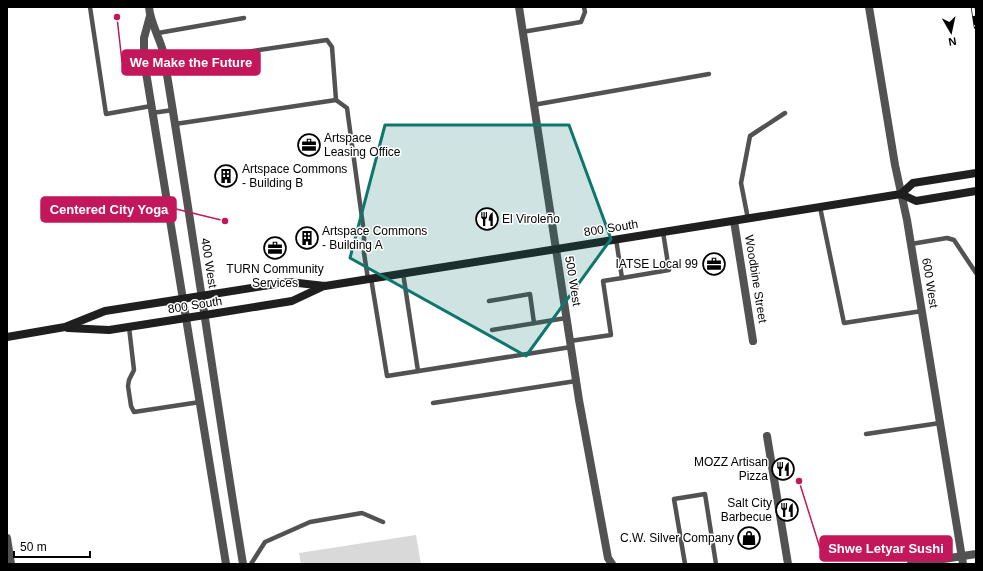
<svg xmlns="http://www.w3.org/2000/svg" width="983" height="571" font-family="Helvetica,sans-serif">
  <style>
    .green { fill: #d9d9d9 }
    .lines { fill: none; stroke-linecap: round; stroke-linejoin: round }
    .lane { stroke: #525252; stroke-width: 4.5 }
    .street { stroke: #525252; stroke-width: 8 }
    .secondary { stroke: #1f1f1f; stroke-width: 8 }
    .rail-casing { stroke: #000; stroke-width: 4.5 }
    .rail { stroke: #fff; stroke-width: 3; stroke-dasharray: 9; stroke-linecap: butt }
    .marked { fill: #0f766e; fill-opacity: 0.2; stroke: #0f766e; stroke-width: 3; stroke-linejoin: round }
    .labels { text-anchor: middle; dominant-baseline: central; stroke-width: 3; stroke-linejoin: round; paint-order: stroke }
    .poi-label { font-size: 12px; fill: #000; stroke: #fff; text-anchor: start }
    .street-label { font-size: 12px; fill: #000; stroke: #fff }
    .leader { fill: none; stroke: #c2185b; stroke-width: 1.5 }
    .callout-dot { fill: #c2185b; stroke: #fff; stroke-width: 1.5 }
    .callout { fill: #c2185b; stroke: #c2185b; stroke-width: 1.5 }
    .callout-label { font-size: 13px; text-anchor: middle; font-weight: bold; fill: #fff }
  </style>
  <rect width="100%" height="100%" fill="#fff"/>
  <!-- green -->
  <path class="green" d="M 416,535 L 421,564 L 301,564 L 299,553 Z"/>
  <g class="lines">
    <!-- lane -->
    <g class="lane">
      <path d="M 90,7 L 106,114 L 151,106"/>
      <path d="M 522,32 L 581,22 L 585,12 L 584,7"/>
      <path d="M 158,33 L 244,18"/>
      <path d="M 165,64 L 327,40 L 332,47 L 336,100"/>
      <path d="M 533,105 L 709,74"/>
      <path d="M 152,113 L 173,110"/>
      <path d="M 175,124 L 336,100 L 347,108 L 364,233 L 364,253 L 368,279"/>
      <path d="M 820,207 L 844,323 L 922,311"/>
      <path d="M 748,219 L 741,183 L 750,136 L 785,113"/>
      <path d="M 616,239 L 622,278 L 669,270 L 663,232"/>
      <path d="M 911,244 L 947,238 L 954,240 L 976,273"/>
      <path d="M 403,273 L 418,371"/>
      <path d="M 371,278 L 387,376 L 571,347"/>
      <path d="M 489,301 L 530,294 L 534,323"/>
      <path d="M 129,327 L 134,370 L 129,380 L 128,386 L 131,406 L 134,412 L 200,402"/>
      <path d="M 492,330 L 566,318"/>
      <path d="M 570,341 L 611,335 L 603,281 L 622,278"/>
      <path d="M 433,403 L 576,381"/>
      <path d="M 866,434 L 940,423"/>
      <path d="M 251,564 L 265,542 L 310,522 L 362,513 L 383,522"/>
      <path d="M 685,564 L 674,499 L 705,494 L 716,564"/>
    </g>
    <!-- street -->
    <g class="street">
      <path d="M 149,7 C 150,21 159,37 163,51 C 192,222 215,393 243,564"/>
      <path d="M 519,7 L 579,400 L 608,558 L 612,564"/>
      <path d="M 869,7 L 895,165 L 907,220 L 963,564"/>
      <path d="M 150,16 L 144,38 L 144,60 L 226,564"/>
      <path d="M 734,221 L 753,341"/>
      <path d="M 767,436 L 788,564"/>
      <path d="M 7,538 L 11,564"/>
      <path d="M 911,564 L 976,554"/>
    </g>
    <!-- secondary -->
    <g class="secondary">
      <path d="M 901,194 L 913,183 L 976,173"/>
      <path d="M 68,328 L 109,330 L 205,315 L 292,301 L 324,286"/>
      <path d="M 7,337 L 65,327 L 105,311 L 175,300 L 289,282 L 325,286 L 901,194 L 916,201 L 976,191"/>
    </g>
    <!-- rail casing -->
    <g class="rail-casing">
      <path id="rail" d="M 973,7 L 976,27"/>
    </g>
    <!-- rail -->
    <use href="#rail" class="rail"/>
  </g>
  <!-- marked area -->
  <path class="marked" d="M 385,125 L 569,125 L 611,239 L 526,356 L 350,258 Z"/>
  <!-- icons -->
  <defs>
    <g id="office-ring" transform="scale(1.15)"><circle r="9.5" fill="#fff" stroke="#000" stroke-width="1.5"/><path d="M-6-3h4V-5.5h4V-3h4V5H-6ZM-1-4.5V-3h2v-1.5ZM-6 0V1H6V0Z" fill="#000"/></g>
    <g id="building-ring" transform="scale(1.15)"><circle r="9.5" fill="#fff" stroke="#000" stroke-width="1.5"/><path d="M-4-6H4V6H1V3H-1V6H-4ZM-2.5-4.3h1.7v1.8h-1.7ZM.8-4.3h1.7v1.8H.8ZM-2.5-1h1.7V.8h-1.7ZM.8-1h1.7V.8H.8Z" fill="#000"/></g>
    <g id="restaurant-ring" transform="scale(1.15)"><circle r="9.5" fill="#fff" stroke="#000" stroke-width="1.5"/><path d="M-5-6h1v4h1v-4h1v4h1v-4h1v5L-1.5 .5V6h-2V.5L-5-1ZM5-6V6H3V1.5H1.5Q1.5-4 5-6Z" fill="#000"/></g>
    <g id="shop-ring" transform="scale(1.15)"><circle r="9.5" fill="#fff" stroke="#000" stroke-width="1.5"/><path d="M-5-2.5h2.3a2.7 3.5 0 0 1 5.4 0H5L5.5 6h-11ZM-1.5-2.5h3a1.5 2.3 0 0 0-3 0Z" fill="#000"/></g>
  </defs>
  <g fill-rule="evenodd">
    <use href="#office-ring" x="309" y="145"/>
    <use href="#building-ring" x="226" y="176"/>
    <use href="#restaurant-ring" x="487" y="219"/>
    <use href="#building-ring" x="307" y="238"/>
    <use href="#office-ring" x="275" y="248"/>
    <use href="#office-ring" x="714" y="264"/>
    <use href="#restaurant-ring" x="783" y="469"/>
    <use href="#restaurant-ring" x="787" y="510"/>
    <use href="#shop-ring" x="749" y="538"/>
  </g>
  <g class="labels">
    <!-- poi labels -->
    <g class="poi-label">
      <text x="324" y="138">Artspace<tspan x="324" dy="14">Leasing Office</tspan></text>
      <text x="242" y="169">Artspace Commons<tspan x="242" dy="14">- Building B</tspan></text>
      <text x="502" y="219">El Viroleño</text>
      <text x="322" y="231">Artspace Commons<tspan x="322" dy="14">- Building A</tspan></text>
      <text x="698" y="264" text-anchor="end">IATSE Local 99</text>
      <text x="275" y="269" text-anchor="middle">TURN Community<tspan x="275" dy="14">Services</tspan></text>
      <text x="768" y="462" text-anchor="end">MOZZ Artisan<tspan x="768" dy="14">Pizza</tspan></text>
      <text x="772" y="503" text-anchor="end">Salt City<tspan x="772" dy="14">Barbecue</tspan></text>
      <text x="734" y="538" text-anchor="end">C.W. Silver Company</text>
    </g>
    <!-- street labels -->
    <g class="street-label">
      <text transform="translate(611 228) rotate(-9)">800 South</text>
      <text transform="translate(209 263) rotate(81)">400 West</text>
      <text transform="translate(756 279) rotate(81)">Woodbine Street</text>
      <text transform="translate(573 281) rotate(81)">500 West</text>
      <text transform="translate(930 283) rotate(81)">600 West</text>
      <text transform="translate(195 305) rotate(-9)">800 South</text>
    </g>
  </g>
  <!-- callouts -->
  <path class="leader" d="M117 17L122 62M225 221L176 209M799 481L820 548"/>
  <g class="callout-dot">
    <circle cx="117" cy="17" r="4"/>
    <circle cx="225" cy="221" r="4"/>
    <circle cx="799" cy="481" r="4"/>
  </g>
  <g class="callout">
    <rect x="122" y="50" width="138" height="25" rx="4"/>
    <rect x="41" y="197" width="135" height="25" rx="4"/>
    <rect x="820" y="536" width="132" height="25" rx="4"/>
  </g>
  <g class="callout-label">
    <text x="191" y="67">We Make the Future</text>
    <text x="109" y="214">Centered City Yoga</text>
    <text x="886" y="553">Shwe Letyar Sushi</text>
  </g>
  <!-- border -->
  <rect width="983" height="571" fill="none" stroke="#000000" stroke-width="16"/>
  <!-- north arrow -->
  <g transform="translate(951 32) rotate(171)" stroke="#ffffff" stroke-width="3" paint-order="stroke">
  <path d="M0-3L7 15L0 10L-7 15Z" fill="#000000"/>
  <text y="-6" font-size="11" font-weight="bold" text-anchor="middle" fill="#000000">N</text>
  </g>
  <!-- scale -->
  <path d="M14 551v6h76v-6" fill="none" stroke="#000000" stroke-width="2"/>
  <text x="20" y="551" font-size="12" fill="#000000" stroke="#ffffff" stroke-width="3" paint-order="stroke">50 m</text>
</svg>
